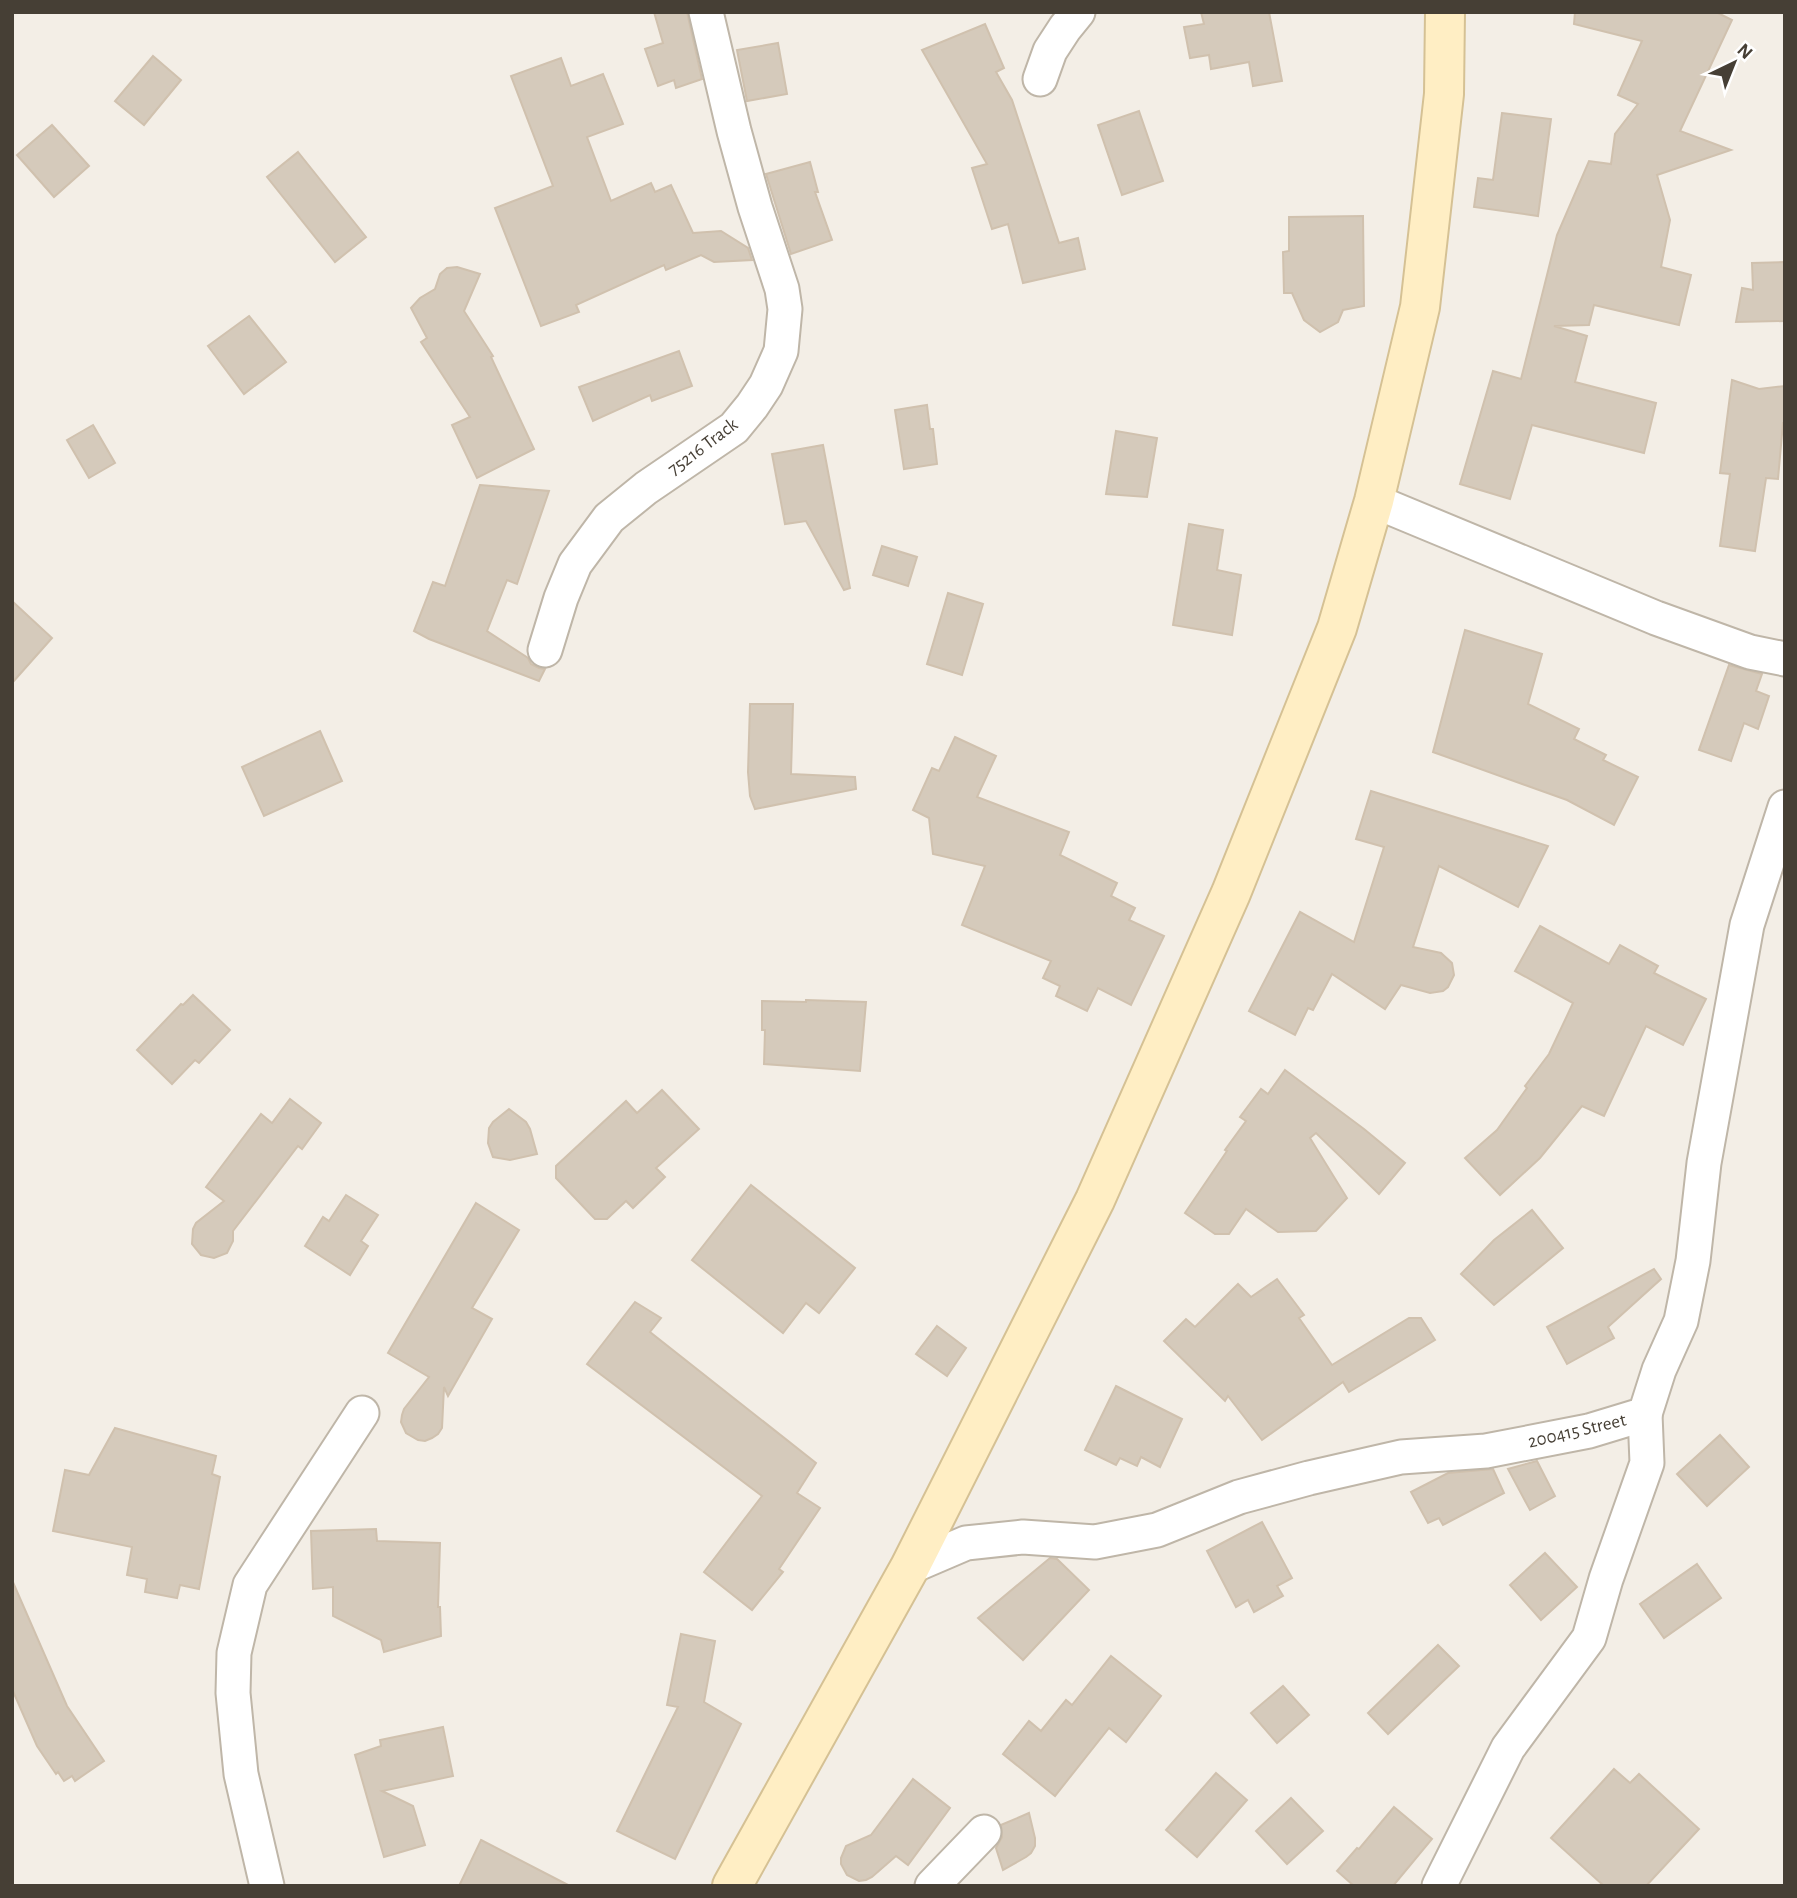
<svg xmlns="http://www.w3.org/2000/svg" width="1797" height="1898" font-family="'Alegreya Sans',sans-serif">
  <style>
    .building { fill: #d5cabb; stroke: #d0c1ae; stroke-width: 2 }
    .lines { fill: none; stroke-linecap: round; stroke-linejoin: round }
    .street-casing { stroke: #bfb6a8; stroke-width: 37 }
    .secondary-casing { stroke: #d5c194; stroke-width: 42 }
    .street { stroke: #fff; stroke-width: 33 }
    .secondary { stroke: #ffeec4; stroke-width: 38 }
    .labels { text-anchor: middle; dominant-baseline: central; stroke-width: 5; stroke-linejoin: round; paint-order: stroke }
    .street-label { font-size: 19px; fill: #463f35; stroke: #fff }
  </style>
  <rect width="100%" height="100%" fill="#f3eee6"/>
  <!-- building -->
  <g class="building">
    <path d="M 654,12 L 687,12 L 702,79 L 676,88 L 674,80 L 658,86 L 645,49 L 663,43 Z"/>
    <path d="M 1201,12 L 1269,12 L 1282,81 L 1253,86 L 1249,62 L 1211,69 L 1209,55 L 1190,58 L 1184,27 L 1204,24 Z"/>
    <path d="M 1575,12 L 1716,12 L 1732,20 L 1680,131 L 1731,150 L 1657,175 L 1670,220 L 1661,267 L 1691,275 L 1679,325 L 1594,305 L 1589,325 L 1554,326 L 1587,336 L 1575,382 L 1656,403 L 1644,453 L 1532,425 L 1510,499 L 1460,484 L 1493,371 L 1521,379 L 1557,235 L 1589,161 L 1611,164 L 1615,134 L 1638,104 L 1618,95 L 1642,41 L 1574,24 Z"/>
    <path d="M 985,24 L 1004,68 L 996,72 L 1012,100 L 1059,243 L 1078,238 L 1085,269 L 1023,283 L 1008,224 L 992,229 L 972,168 L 987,164 L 922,50 Z"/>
    <path d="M 778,43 L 787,94 L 747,101 L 737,50 Z"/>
    <path d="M 153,56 L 181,80 L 144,125 L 115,101 Z"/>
    <path d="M 561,58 L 571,86 L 603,74 L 623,124 L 587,137 L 611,201 L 651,183 L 655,192 L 671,185 L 693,233 L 721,231 L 748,248 L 752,260 L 714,262 L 701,255 L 666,270 L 664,265 L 576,305 L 579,312 L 541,326 L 495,208 L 553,186 L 511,76 Z"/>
    <path d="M 1139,111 L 1163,181 L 1122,195 L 1098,125 Z"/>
    <path d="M 1502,113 L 1551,119 L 1538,216 L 1474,207 L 1478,178 L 1493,180 Z"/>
    <path d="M 52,125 L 89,166 L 54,197 L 17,155 Z"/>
    <path d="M 298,152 L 366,237 L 335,262 L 267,177 Z"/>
    <path d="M 810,162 L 818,192 L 815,192 L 832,240 L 791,254 L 766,174 Z"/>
    <path d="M 1363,216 L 1364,306 L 1343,310 L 1338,322 L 1320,332 L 1304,320 L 1292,293 L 1284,293 L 1283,252 L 1289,251 L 1289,217 Z"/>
    <path d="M 1785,262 L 1785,321 L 1736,322 L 1742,288 L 1753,290 L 1752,263 Z"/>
    <path d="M 457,267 L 480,274 L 464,311 L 493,356 L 491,357 L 534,449 L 477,478 L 452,425 L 470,417 L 421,342 L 427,338 L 411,308 L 420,298 L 435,289 L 440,274 L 447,268 Z"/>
    <path d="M 249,316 L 286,362 L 244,394 L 208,346 Z"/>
    <path d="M 679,351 L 692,386 L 652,401 L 650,395 L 593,421 L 579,387 Z"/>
    <path d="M 1732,380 L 1759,389 L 1785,386 L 1785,423 L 1783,423 L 1778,479 L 1766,478 L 1755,551 L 1720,546 L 1730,474 L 1720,473 Z"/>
    <path d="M 927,405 L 930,429 L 933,429 L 937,464 L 904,469 L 895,410 Z"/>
    <path d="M 93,425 L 115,463 L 89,478 L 67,440 Z"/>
    <path d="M 1116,431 L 1157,438 L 1147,497 L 1106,494 Z"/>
    <path d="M 823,445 L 850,588 L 844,590 L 806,521 L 785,524 L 772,454 Z"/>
    <path d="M 480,485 L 549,491 L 517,584 L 507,580 L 487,631 L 528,658 L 531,664 L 539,668 L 545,669 L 539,681 L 429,639 L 414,631 L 433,582 L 445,586 Z"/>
    <path d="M 1189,524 L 1223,530 L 1217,570 L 1241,575 L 1232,635 L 1173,625 Z"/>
    <path d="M 882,546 L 917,557 L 908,586 L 873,575 Z"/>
    <path d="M 948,593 L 983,604 L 962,675 L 927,664 Z"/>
    <path d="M 12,601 L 52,638 L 12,683 Z"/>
    <path d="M 1465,630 L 1542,654 L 1528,704 L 1579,729 L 1574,739 L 1606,755 L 1603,760 L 1638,777 L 1614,825 L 1567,800 L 1433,752 Z"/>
    <path d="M 1729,665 L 1762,674 L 1756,691 L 1769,696 L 1758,729 L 1744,723 L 1731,761 L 1699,750 Z"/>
    <path d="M 750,704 L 793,704 L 791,774 L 855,777 L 856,789 L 755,809 L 750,796 L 748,772 Z"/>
    <path d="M 320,731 L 342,781 L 264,816 L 242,767 Z"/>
    <path d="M 955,737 L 996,756 L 977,797 L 1069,832 L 1060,855 L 1117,883 L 1111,896 L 1135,908 L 1129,920 L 1164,936 L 1131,1005 L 1098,988 L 1087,1011 L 1056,996 L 1060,986 L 1043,978 L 1051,961 L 962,925 L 985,866 L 933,854 L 929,818 L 913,810 L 932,768 L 939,771 Z"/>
    <path d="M 1371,791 L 1548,846 L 1518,907 L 1439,866 L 1413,947 L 1441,953 L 1452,963 L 1454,975 L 1448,987 L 1443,991 L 1430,993 L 1401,985 L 1385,1009 L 1332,974 L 1313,1010 L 1308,1008 L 1295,1035 L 1249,1011 L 1300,912 L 1354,942 L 1384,847 L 1356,839 Z"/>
    <path d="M 1540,926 L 1609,964 L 1620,945 L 1658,966 L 1654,973 L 1706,999 L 1683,1045 L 1646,1026 L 1604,1116 L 1582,1106 L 1540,1158 L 1500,1195 L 1465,1158 L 1497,1130 L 1527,1088 L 1525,1086 L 1549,1054 L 1573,1003 L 1515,971 Z"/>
    <path d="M 193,995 L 230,1030 L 199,1063 L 195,1060 L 172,1084 L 137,1050 L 181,1004 L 183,1005 Z"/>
    <path d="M 806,1000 L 866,1002 L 860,1071 L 764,1064 L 765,1030 L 762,1030 L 762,1001 L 806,1002 Z"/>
    <path d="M 1285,1070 L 1364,1129 L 1405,1163 L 1379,1194 L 1316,1133 L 1310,1138 L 1347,1198 L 1316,1231 L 1278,1232 L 1246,1209 L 1229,1234 L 1215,1234 L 1185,1213 L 1227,1151 L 1225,1150 L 1246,1121 L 1240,1117 L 1261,1089 L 1268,1094 Z"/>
    <path d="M 662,1090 L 699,1129 L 656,1168 L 665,1177 L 633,1208 L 626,1201 L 607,1219 L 595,1219 L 556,1178 L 556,1166 L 626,1101 L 637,1113 Z"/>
    <path d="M 290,1099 L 321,1123 L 302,1149 L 298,1146 L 233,1231 L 233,1241 L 227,1253 L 214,1258 L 201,1255 L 192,1244 L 193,1229 L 196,1223 L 224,1201 L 206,1187 L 261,1114 L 272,1123 Z"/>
    <path d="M 509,1109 L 526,1122 L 530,1129 L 537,1154 L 510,1160 L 493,1157 L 488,1143 L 489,1128 L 493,1122 Z"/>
    <path d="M 751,1185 L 855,1268 L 819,1313 L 806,1303 L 783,1333 L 692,1260 Z"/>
    <path d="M 346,1195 L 378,1215 L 361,1241 L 368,1246 L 350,1275 L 305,1246 L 323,1217 L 329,1221 Z"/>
    <path d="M 476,1203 L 519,1230 L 472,1308 L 492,1319 L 448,1396 L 444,1387 L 442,1428 L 438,1434 L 432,1438 L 425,1441 L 418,1440 L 406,1433 L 401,1422 L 402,1415 L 404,1409 L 429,1377 L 388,1353 Z"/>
    <path d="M 1532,1210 L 1563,1248 L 1494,1305 L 1461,1274 L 1494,1240 Z"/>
    <path d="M 1654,1269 L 1661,1279 L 1608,1327 L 1614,1338 L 1567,1364 L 1547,1327 Z"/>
    <path d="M 1277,1279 L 1304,1315 L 1299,1318 L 1332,1365 L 1409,1318 L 1421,1318 L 1435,1340 L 1349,1392 L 1343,1382 L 1262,1440 L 1228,1396 L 1225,1401 L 1164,1341 L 1186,1319 L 1195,1327 L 1238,1284 L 1251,1297 Z"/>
    <path d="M 635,1302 L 661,1318 L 650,1332 L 816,1463 L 797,1493 L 820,1508 L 779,1569 L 783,1572 L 752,1610 L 704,1572 L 762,1496 L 587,1364 Z"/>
    <path d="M 937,1326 L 966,1348 L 947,1376 L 916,1354 Z"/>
    <path d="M 1116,1386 L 1182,1419 L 1160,1467 L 1141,1457 L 1137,1466 L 1120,1458 L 1116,1465 L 1085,1450 Z"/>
    <path d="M 115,1428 L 216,1456 L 212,1474 L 220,1477 L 199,1589 L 180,1585 L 177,1598 L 145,1592 L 147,1579 L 127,1575 L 132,1547 L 53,1531 L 65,1470 L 89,1475 Z"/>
    <path d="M 1720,1435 L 1749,1467 L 1707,1506 L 1677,1474 Z"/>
    <path d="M 1537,1461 L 1555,1496 L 1530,1510 L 1508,1469 Z"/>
    <path d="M 1493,1469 L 1504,1493 L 1443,1525 L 1439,1518 L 1428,1523 L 1411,1492 L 1448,1473 Z"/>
    <path d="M 1262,1522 L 1292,1578 L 1277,1586 L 1283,1596 L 1254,1612 L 1248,1600 L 1236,1607 L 1207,1551 Z"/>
    <path d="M 376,1529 L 377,1541 L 440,1543 L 438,1607 L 440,1607 L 441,1636 L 384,1652 L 381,1640 L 333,1616 L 333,1587 L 313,1589 L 311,1531 Z"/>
    <path d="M 1545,1553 L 1577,1587 L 1541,1620 L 1510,1585 Z"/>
    <path d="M 1050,1558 L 1057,1559 L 1089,1590 L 1023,1660 L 978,1618 Z"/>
    <path d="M 1697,1564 L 1721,1598 L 1664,1638 L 1640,1604 Z"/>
    <path d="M 12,1580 L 67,1706 L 104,1761 L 75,1781 L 72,1776 L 64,1781 L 58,1772 L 56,1774 L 37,1746 L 12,1689 Z"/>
    <path d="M 681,1634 L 715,1641 L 704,1702 L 741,1724 L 675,1859 L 617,1831 L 678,1707 L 667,1705 Z"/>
    <path d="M 1438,1645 L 1459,1666 L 1388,1734 L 1368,1713 Z"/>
    <path d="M 1111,1656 L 1161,1696 L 1126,1742 L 1109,1728 L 1055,1796 L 1003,1754 L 1029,1721 L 1041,1731 L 1066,1700 L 1072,1705 Z"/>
    <path d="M 1283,1686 L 1309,1715 L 1277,1743 L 1251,1713 Z"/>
    <path d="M 443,1727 L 453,1776 L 382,1791 L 413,1806 L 425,1845 L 384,1857 L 355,1755 L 381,1746 L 380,1740 Z"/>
    <path d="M 1614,1769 L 1630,1783 L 1639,1774 L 1699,1829 L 1646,1886 L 1604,1886 L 1551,1838 Z"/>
    <path d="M 1216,1773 L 1247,1800 L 1197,1857 L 1166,1830 Z"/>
    <path d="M 913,1779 L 950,1808 L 908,1865 L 896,1856 L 872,1877 L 866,1880 L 859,1881 L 847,1875 L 841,1864 L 841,1858 L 846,1846 L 871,1835 Z"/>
    <path d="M 1291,1798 L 1323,1831 L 1287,1864 L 1256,1831 Z"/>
    <path d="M 1394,1807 L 1432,1839 L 1393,1886 L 1354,1886 L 1337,1871 L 1357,1848 L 1359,1849 Z"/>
    <path d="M 1029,1813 L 1035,1838 L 1035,1846 L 1031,1853 L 1026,1857 L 1003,1870 L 996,1848 L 1002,1837 L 1001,1825 Z"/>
    <path d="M 481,1840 L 570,1886 L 459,1886 Z"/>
  </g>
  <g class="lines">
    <!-- street casing -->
    <g class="street-casing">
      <g id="street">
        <path d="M 1040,79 L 1050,51 L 1065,28 L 1078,12"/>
        <path d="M 1374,501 L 1656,618 L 1750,652 L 1785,659"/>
        <path d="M 545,650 L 561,598 L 575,564 L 609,518 L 646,488 L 734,428 L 752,406 L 766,385 L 781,351 L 785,309 L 782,289 L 755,207 L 734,131 L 706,12"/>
        <path d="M 910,1567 L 966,1543 L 1023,1537 L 1095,1542 L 1157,1530 L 1239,1497 L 1309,1478 L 1401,1457 L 1486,1451 L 1589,1431 L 1645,1414 L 1659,1370 L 1681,1321 L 1693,1261 L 1704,1163 L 1747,925 L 1785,807"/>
        <path d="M 267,1886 L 241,1774 L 233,1693 L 234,1653 L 250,1585 L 362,1413"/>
        <path d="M 932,1886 L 984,1832"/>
        <path d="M 1439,1886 L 1508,1748 L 1589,1638 L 1606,1579 L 1647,1463 L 1645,1414"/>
      </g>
    </g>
    <!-- secondary casing -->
    <g class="secondary-casing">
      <path id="secondary" d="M 732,1886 L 910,1567 L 1095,1200 L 1231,893 L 1337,628 L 1374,501 L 1420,307 L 1444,94 L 1445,12"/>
    </g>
    <!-- street -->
    <use href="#street" class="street"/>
    <!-- secondary -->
    <use href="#secondary" class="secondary"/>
  </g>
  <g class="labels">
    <!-- street labels -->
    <g class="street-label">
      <text transform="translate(703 447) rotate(-37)">75216 Track</text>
      <text transform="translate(1577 1431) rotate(-13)">200415 Street</text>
    </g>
  </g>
  <!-- border -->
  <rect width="1797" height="1898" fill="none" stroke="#463f35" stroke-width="28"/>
  <!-- north arrow -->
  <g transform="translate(1734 63) rotate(43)" stroke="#ffffff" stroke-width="5" paint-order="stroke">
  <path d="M0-5L12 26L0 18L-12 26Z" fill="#463f35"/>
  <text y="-10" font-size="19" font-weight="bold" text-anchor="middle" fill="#463f35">N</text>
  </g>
</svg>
